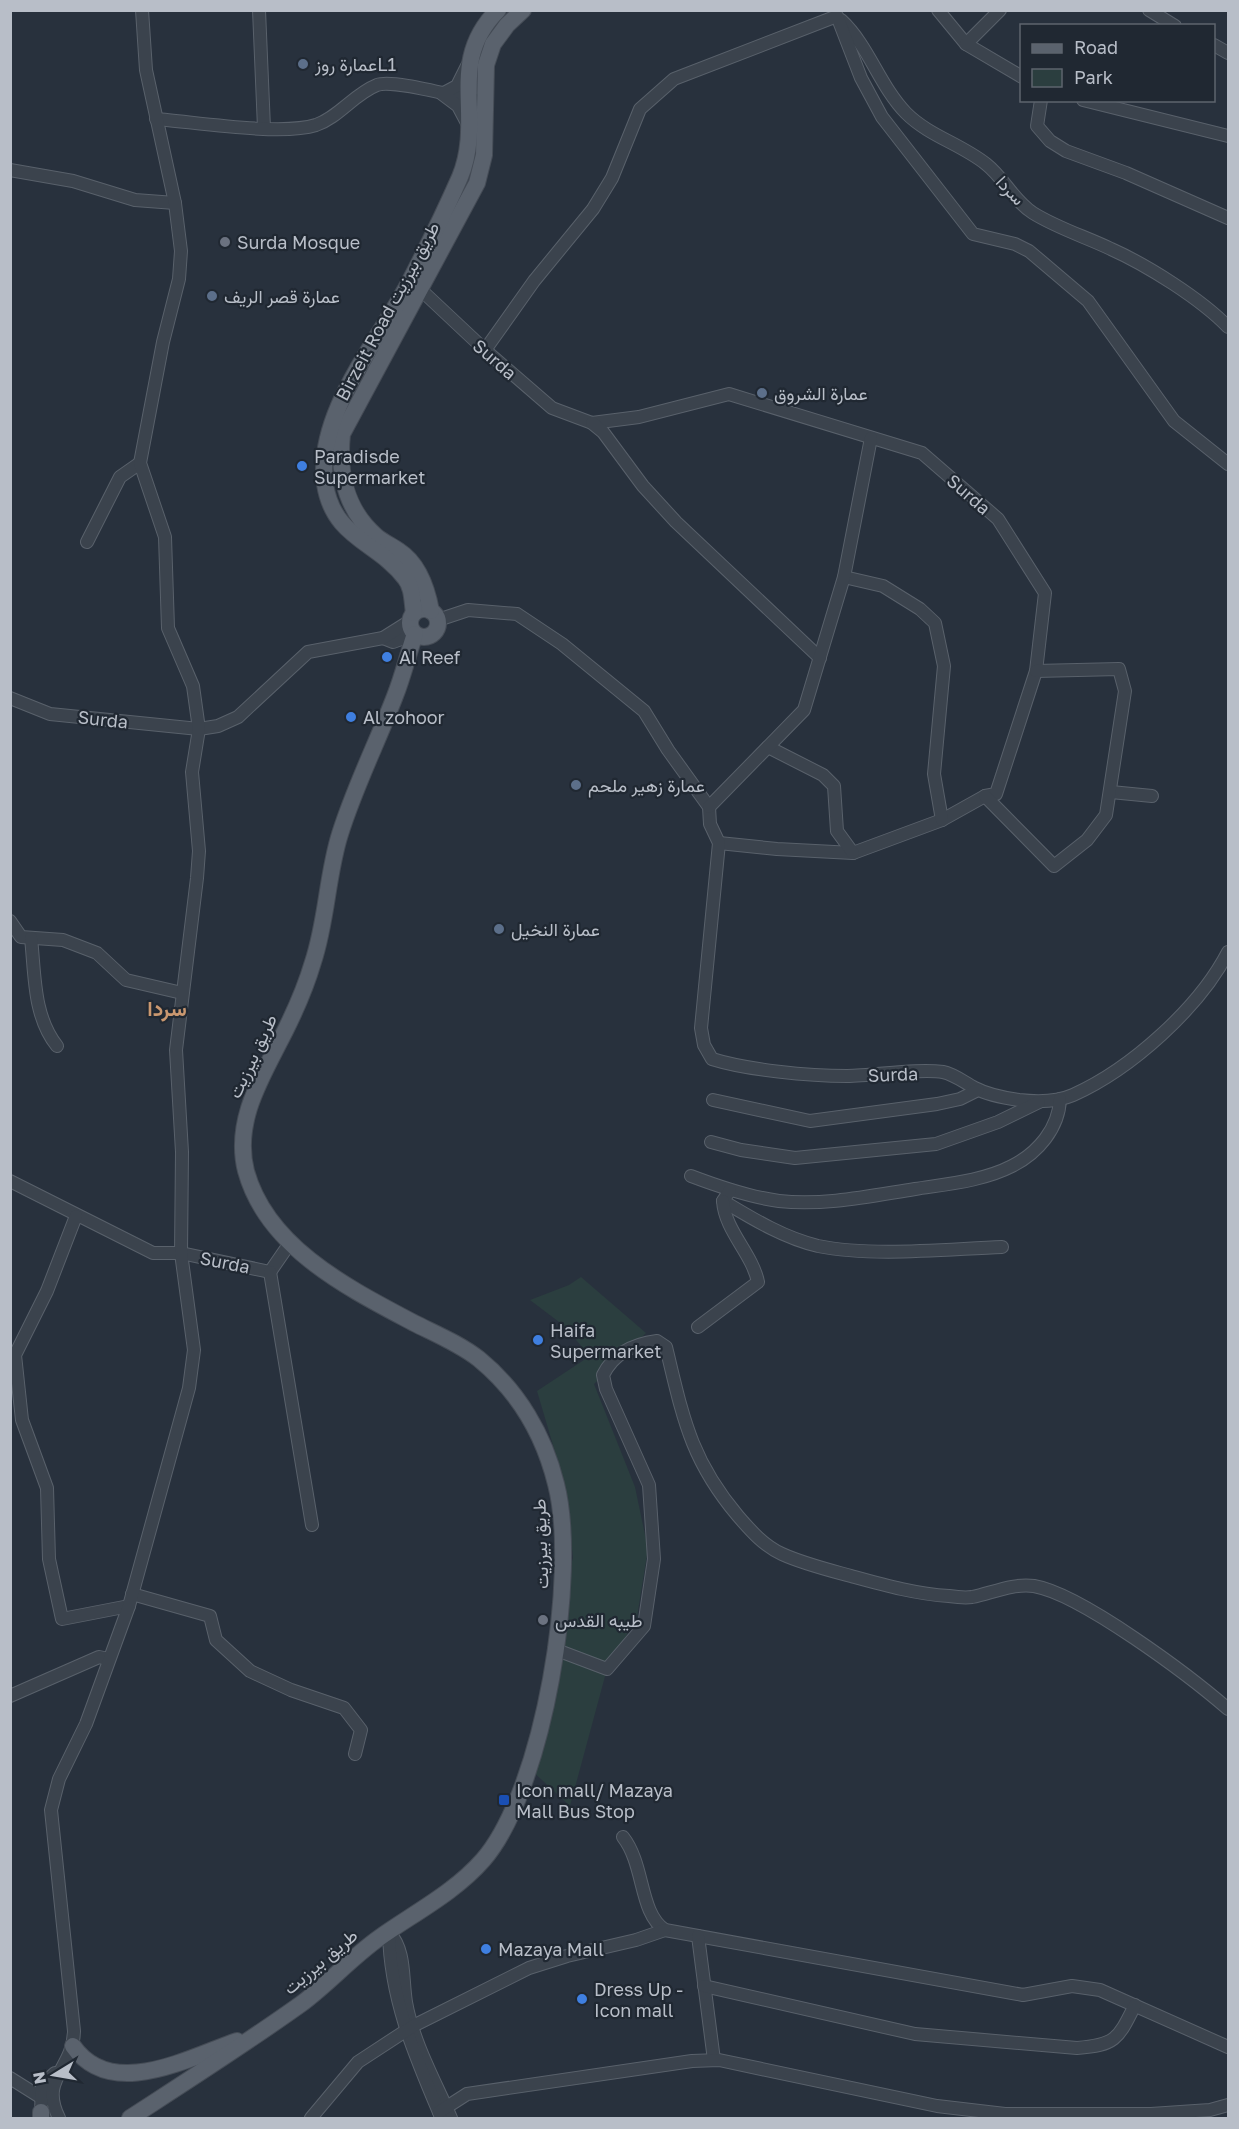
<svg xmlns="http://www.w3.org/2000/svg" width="1239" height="2129" font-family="'Golos Text',Vazirmatn,sans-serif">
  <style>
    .green { fill: #2b3e3f }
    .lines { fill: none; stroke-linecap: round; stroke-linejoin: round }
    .minor-casing { stroke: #59616b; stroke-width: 14 }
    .major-casing { stroke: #454c56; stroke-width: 18 }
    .minor { stroke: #3b434d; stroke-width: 12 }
    .major { stroke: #5a626d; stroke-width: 16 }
    .service-dot { fill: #5c6f8a; stroke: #202832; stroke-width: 2 }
    .worship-dot { fill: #6b7280; stroke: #202832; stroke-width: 2 }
    .shop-dot { fill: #3f7fe0; stroke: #202832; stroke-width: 2 }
    .transit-dot { fill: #1a4fb4; stroke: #202832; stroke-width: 2 }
    .labels { text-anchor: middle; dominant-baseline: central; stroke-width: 4.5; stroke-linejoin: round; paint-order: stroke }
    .poi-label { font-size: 18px; fill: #b8bec8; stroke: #202832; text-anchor: start }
    .street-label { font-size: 18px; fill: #b8bec8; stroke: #202832 }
    .quarter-label { font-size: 21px; font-weight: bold; fill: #ca9870; stroke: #202832 }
  </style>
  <rect width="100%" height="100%" fill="#28313d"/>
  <!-- green -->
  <path class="green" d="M 581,1277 L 646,1333 L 594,1384 L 635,1487 L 648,1549 L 637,1617 L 607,1669 L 570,1806 L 529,1768 L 573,1557 L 563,1479 L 537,1391 L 590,1356 L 563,1325 L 530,1300 L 569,1285 Z"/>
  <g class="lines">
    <!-- minor casing -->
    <g class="minor-casing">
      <g id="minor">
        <path d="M 259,10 L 264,128"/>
        <path d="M 938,10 L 966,44 L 1022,77"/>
        <path d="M 1149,10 L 1175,26"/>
        <path d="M 841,20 C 869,46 879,85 906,113 C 929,136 961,144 986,164 C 1004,178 1013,200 1033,213 C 1057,228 1086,237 1111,249 C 1147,265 1201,299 1228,327"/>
        <path d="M 966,44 L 1000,10"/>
        <path d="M 1214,45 L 1228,53"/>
        <path d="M 1041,100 L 1037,126 L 1050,141 L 1066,151 L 1126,173 L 1228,218"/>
        <path d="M 1083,100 L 1228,136"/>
        <path d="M 156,119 C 195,122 281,136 316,125 C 339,117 354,94 377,85 C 394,79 455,97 476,100"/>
        <path d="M 467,123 L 458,106 L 442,94 L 457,86 L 467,66"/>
        <path d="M 10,170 L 73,181 L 135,200 L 175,203"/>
        <path d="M 420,289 L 485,350 L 552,408 L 592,423 L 639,417 L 729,394 L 922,453 L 967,492 L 998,519 L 1045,593 L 1036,671 L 996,794 L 985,796 L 942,820 L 853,853 L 777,849 L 719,843"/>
        <path d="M 485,350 L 534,281 L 593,209 L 612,178 L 640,109 L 674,79 L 837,16 L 861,78 L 882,117 L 973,234 L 1015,244 L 1029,251 L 1088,301 L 1174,421 L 1228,464"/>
        <path d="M 592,423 L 603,432 L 643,486 L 676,522 L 820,658"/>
        <path d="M 87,542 L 120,477 L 140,463"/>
        <path d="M 844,577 L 883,586 L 920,609 L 935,623 L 944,666 L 934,774 L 942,820"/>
        <path d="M 438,620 L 468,610 L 517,614 L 562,644 L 644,711 L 668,750 L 709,807 L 710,824 L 719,843 L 701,1028 L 704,1045 L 712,1059 C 747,1070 809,1076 847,1076 C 874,1076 917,1068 943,1072 C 954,1074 965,1083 975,1088 C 988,1095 1005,1098 1019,1100 C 1036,1102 1057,1102 1073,1095 C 1131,1069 1199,1008 1228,952"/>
        <path d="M 383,638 L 393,642 L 415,634"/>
        <path d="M 10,698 L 50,714 L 199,729 L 218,726 L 238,717 L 308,652 L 383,638 L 410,621"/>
        <path d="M 768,747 L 823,775 L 834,786 L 837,831 L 853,853"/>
        <path d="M 1111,792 L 1152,796"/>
        <path d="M 985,796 L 1054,866 L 1087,840 L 1106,815 L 1125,691 L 1119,669 L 1036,671"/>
        <path d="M 709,807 L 804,710 L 844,577 L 871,438"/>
        <path d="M 10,921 L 21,937 L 63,940 L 97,953 L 126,980 L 182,993"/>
        <path d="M 31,938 C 35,974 33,1016 57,1046"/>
        <path d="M 713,1100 L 810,1121 L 937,1104 L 960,1099 L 978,1090"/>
        <path d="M 711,1142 L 741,1150 L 795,1158 L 936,1144 L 998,1122 L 1039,1102"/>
        <path d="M 691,1176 C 720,1187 749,1197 779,1201 C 824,1206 870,1196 915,1189 C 947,1184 983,1181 1012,1166 C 1038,1153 1059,1128 1060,1099"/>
        <path d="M 10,1181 L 153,1253 L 181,1253 L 270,1272 L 290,1243"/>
        <path d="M 730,1190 L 723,1201 C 753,1219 784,1238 818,1246 C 872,1257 947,1249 1002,1247"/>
        <path d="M 76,1216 L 47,1291 L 15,1355 L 22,1420 L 47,1488 L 49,1559 L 62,1619 L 129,1606"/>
        <path d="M 270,1272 L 312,1525"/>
        <path d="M 698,1327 L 758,1282 C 752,1253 725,1231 723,1201"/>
        <path d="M 132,1594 L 210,1616 L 216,1640 L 250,1671 L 291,1690 L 344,1708 L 361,1730 L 355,1754"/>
        <path d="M 554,1649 L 607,1669 L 644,1626 L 654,1559 L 649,1485 L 606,1389 L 603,1375 C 614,1353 633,1344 657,1341 L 666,1347 C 683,1417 690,1459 738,1516 C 751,1531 764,1546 782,1554 C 804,1564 829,1570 851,1576 C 884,1585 916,1594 949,1596 C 956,1597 965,1598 972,1597 C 992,1593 1013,1583 1034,1586 C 1081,1594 1190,1676 1228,1709"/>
        <path d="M 10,1696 L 99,1657 L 109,1659"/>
        <path d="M 623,1837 C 645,1865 639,1913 665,1930 L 1023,1995 L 1072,1986 L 1100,1990 L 1228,2047"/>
        <path d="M 389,1932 C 406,1951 402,1977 406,2002 C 413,2042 435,2081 451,2118"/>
        <path d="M 389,1932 C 390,1999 415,2056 441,2117"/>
        <path d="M 698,1936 L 714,2060"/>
        <path d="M 704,1986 L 915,2034 L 1077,2048 C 1116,2045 1118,2039 1135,2005"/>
        <path d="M 10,2078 L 45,2100"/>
        <path d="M 439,2112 L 467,2094 L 692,2061 L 719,2060 L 937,2106 L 1005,2114 L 1151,2114 L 1210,2110 L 1228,2105"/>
        <path d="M 45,2118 L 41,2112 L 42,2085 L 55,2073"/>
        <path d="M 59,2118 C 39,2078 73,2070 74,2031 L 51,1810 L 59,1779 L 86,1724 L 129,1606 L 189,1388 L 194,1350 L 181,1253 L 182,1152 L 176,1050 L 197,878 L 199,851 L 192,772 L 199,729 L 193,686 L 168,628 L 165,537 L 140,463 L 163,342 L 179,279 L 181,251 L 175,203 L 146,70 L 142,10"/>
        <path d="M 311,2118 L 358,2062 L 413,2026 L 529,1968 L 567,1956 L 636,1940 L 665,1930"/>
      </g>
    </g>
    <!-- major casing -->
    <g class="major-casing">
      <g id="major">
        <circle cx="424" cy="623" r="14"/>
        <path d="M 431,611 C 427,589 419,564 399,551 C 392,546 383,542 376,536 C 345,509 338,473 342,434 L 477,183 L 484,155 L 486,65 L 493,44 L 507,25 L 523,10"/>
        <path d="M 414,613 C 412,601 413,588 405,578 C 378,542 333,538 325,484 C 315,413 380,340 411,279 C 428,246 445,211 460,177 C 485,116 445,63 498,10"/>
        <path d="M 73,2046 C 111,2101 188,2058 237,2041"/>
        <path d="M 41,2112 L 41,2118"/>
        <path d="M 130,2118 C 187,2081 245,2044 301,2004 C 328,1984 351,1958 379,1938 C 414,1913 454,1893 483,1860 C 544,1790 579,1573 556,1484 C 544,1435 518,1391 479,1359 C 460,1344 436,1334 414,1323 C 350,1289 267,1248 246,1171 C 233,1120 263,1075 285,1031 C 296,1009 306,986 313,962 C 327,920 327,875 340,834 C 355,786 377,743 395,696 C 403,676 408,654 415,634"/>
      </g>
    </g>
    <!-- minor -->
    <use href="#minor" class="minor"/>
    <!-- major -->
    <use href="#major" class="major"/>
  </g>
  <!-- markers -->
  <g class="service-dot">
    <circle cx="303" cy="64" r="6"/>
    <circle cx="212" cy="296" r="6"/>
    <circle cx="762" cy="393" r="6"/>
    <circle cx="576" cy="785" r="6"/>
    <circle cx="499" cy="929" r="6"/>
  </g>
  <g class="worship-dot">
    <circle cx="225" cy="242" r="6"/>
    <circle cx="543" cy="1620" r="6"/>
  </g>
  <g class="shop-dot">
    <circle cx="302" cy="466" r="6"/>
    <circle cx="387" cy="657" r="6"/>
    <circle cx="351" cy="717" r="6"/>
    <circle cx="538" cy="1340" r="6"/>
    <circle cx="486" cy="1949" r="6"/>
    <circle cx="582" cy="1999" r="6"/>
  </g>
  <rect class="transit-dot" x="498" y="1794" width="12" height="12" rx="3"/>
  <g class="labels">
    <!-- poi labels -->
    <g class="poi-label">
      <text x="315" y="64">عمارة روزL1</text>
      <text x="237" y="242">Surda Mosque</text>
      <text x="224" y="296">عمارة قصر الريف</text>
      <text x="774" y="393">عمارة الشروق</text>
      <text x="314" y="456">Paradisde<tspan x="314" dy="21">Supermarket</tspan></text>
      <text x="399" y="657">Al Reef</text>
      <text x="363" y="717">Al zohoor</text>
      <text x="588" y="785">عمارة زهير ملحم</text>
      <text x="511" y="929">عمارة النخيل</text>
      <text x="550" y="1330">Haifa<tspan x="550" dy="21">Supermarket</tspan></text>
      <text x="555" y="1620">طيبه القدس</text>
      <text x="516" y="1790">Icon mall/ Mazaya<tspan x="516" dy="21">Mall Bus Stop</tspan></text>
      <text x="498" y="1949">Mazaya Mall</text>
      <text x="594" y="1989">Dress Up -<tspan x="594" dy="21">Icon mall</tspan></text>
    </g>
    <!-- street labels -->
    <g class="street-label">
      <text transform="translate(1011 190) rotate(47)">سردا</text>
      <text transform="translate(387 311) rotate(-62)">Birzeit Road طريق بيرزيت</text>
      <text transform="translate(495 359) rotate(41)">Surda</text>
      <text transform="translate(969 494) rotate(41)">Surda</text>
      <text transform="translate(103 719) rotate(6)">Surda</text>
      <text transform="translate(252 1056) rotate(-65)">طريق بيرزيت</text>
      <text transform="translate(893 1074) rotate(-2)">Surda</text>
      <text transform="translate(225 1262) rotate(11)">Surda</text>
      <text transform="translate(540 1544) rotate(-92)">طريق بيرزيت</text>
      <text transform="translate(320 1961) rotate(-40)">طريق بيرزيت</text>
    </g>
    <!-- quarter labels -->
    <g class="quarter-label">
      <text x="167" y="1008">سردا</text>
    </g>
  </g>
  <!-- border -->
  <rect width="1239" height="2129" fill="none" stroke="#b8bec8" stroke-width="24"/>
  <!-- legend -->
  <rect x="1020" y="24" width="195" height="78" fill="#202832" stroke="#5d646e" stroke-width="1.5"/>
  <rect x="1032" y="44" width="30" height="9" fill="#5a626d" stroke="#5d646e" stroke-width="1.5"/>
  <text x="1074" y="54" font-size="18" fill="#b8bec8">Road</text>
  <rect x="1032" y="69" width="30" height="18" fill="#2b3e3f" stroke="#5d646e" stroke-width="1.5"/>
  <text x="1074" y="84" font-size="18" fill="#b8bec8">Park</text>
  <!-- north arrow -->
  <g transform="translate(54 2075) rotate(259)" stroke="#202832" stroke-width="4.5" paint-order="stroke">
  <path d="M0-4.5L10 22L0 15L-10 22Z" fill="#b8bec8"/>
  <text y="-9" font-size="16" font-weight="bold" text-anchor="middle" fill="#b8bec8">N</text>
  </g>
</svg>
